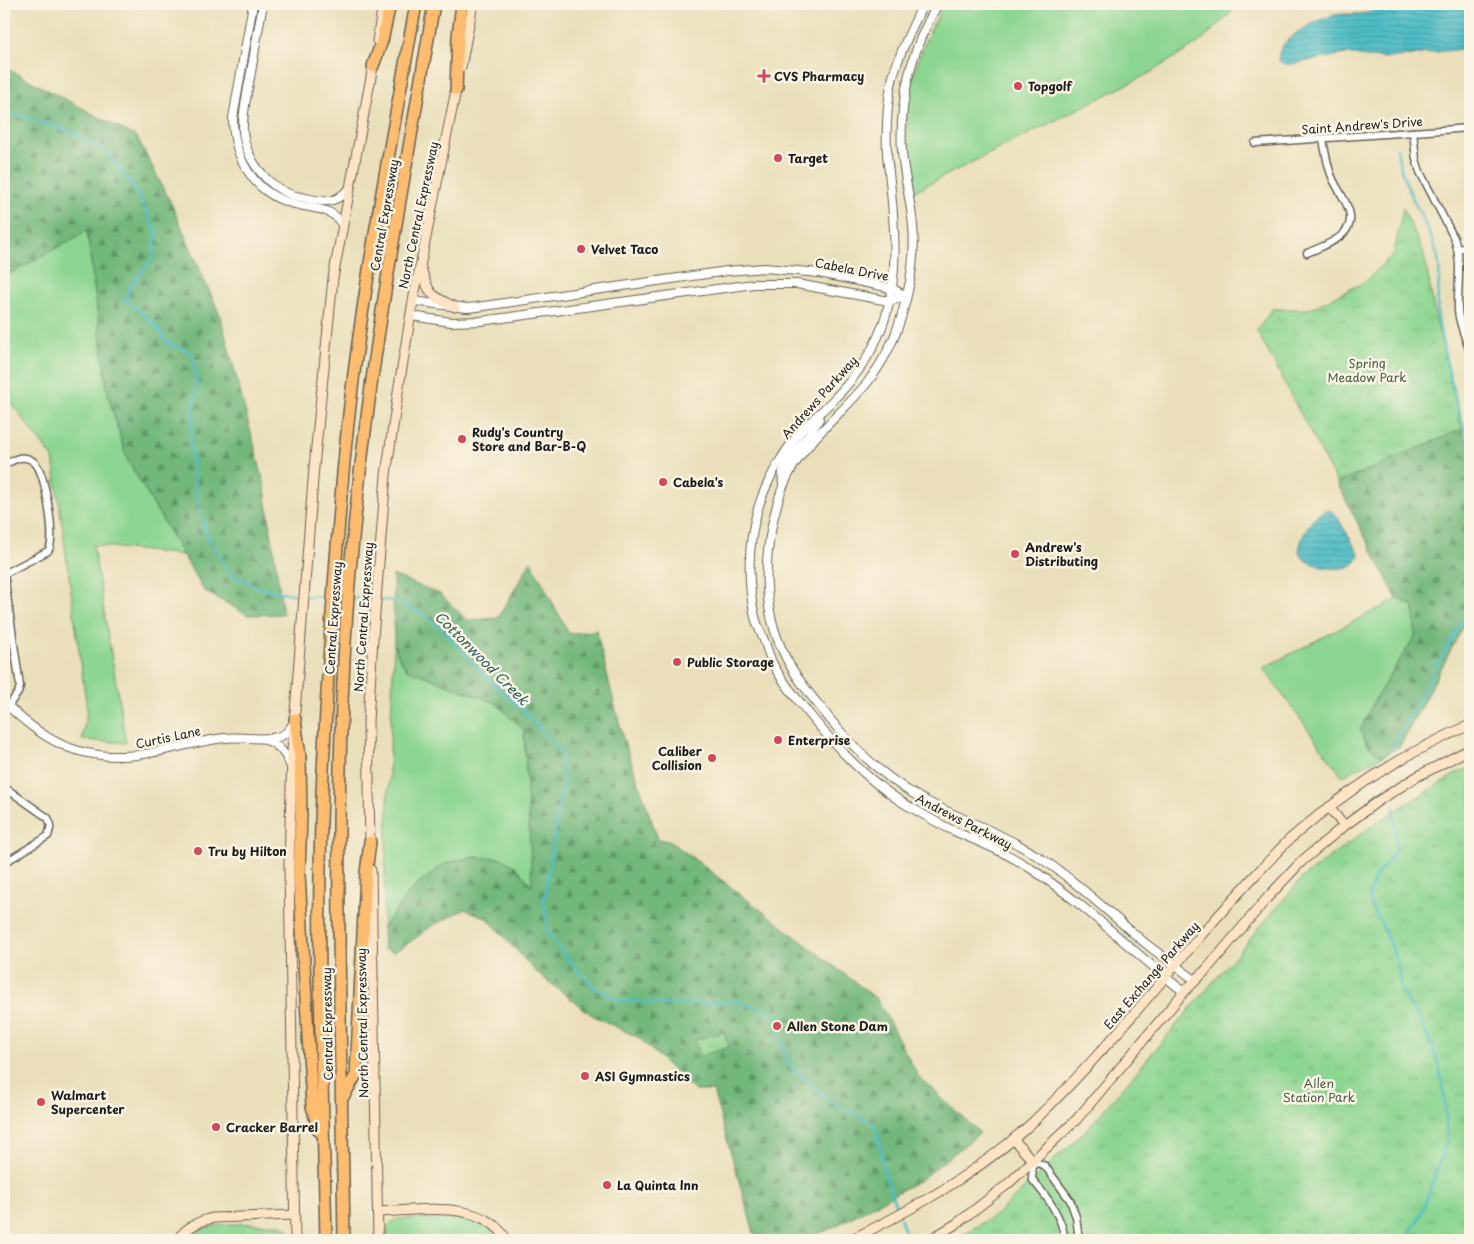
<svg xmlns="http://www.w3.org/2000/svg" width="1474" height="1244" font-family="'Playpen Sans',sans-serif">
  <style>
    .grass { fill: #8dd692; stroke: #547957 }
    .forest { fill: url(#forest-firs); stroke: #476a4c }
    .park { fill: url(#park-tufts); stroke: #547957 }
    .water { fill: url(#water-rules); stroke: #366c72 }
    .lines { fill: none; stroke-linecap: round; stroke-linejoin: round }
    .stream { stroke: #4fbdc7; stroke-width: 2.5 }
    .minor-casing { stroke: #646053; stroke-width: 9 }
    .tertiary-casing { stroke: #646053; stroke-width: 10 }
    .secondary-casing { stroke: #646053; stroke-width: 11 }
    .motorway-casing { stroke: #646053; stroke-width: 14 }
    .minor { stroke: #fff; stroke-width: 6 }
    .tertiary { stroke: #fff; stroke-width: 8 }
    .secondary { stroke: #fee4c5; stroke-width: 9 }
    .motorway { stroke: #fdbc6f; stroke-width: 11 }
    .poi-dot { fill: #d1495b; stroke: #fcf5e5; stroke-width: 2 }
    .labels { text-anchor: middle; dominant-baseline: central; stroke-width: 5; stroke-linejoin: round; paint-order: stroke }
    .poi-label { font-size: 12px; font-weight: bold; fill: #1c1c1c; stroke: #fcf5e5; text-anchor: start }
    .street-label { font-size: 12px; fill: #1c1c1c; stroke: #fcf5e5 }
    .park-label { font-size: 12px; fill: #445d45; stroke: #fcf5e5 }
    .water-label { font-size: 14px; font-style: italic; fill: #305c60; stroke: #fcf5e5 }
  </style>
  <defs>
    <pattern id="forest-firs" width="22" height="20" patternUnits="userSpaceOnUse" patternTransform="scale(1.25)"><rect width="22" height="20" fill="#72b77c"/><path d="M5 1l3.5 6h-7zM16 11l3.5 6h-7z" fill="#5d9465"/></pattern>
    <pattern id="park-tufts" width="24" height="20" patternUnits="userSpaceOnUse" patternTransform="scale(1.25)"><rect width="24" height="20" fill="#8dd692"/><path d="M3 7l-1-3M5 7V3M7 7l1-3M15 17l-1-3M17 17v-4M19 17l1-3" fill="none" stroke="#79b77d"/></pattern>
    <pattern id="water-rules" width="6" height="5" patternUnits="userSpaceOnUse" patternTransform="scale(1.25)"><rect width="6" height="5" fill="#4fbdc7"/><path d="M0 2.5h6" fill="none" stroke="#4199a1"/></pattern>
  </defs>
  <rect width="100%" height="100%" fill="#fcf5e5"/>
  <filter id="ink" filterUnits="userSpaceOnUse"><feTurbulence type="fractalNoise" baseFrequency=".02" numOctaves="2"/><feDisplacementMap in="SourceGraphic" scale="10" xChannelSelector="R" yChannelSelector="G"/><feConvolveMatrix kernelMatrix="1 2 1 2 8 2 1 2 1" color-interpolation-filters="sRGB"/></filter>
  <filter id="wash" filterUnits="userSpaceOnUse"><feTurbulence type="fractalNoise" baseFrequency=".0096" numOctaves="4" result="noise"/><feDisplacementMap in="SourceGraphic" scale="20" xChannelSelector="R" yChannelSelector="G"/><feGaussianBlur stdDeviation="1.12" result="paint"/><feColorMatrix in="noise" values="0 0 0 0 0 0 0 0 0 0 0 0 0 0 0 0 0 1.4 0 .05"/><feComposite in="paint" operator="in"/></filter>
  <g filter="url(#wash)">
    <rect width="100%" height="100%" fill="#eadfba"/>
    <!-- grass -->
    <g class="grass">
      <path d="M 945,4 L 1238,4 L 1226,18 L 1197,44 L 1148,74 L 913,192 C 900,122 907,65 945,4 Z"/>
      <path d="M 87,231 L 108,395 L 127,459 L 183,555 L 93,545 L 126,743 L 82,740 L 87,710 L 53,458 L 11,403 L 4,406 L 4,397 L 6,395 L 4,391 L 4,277 Z"/>
      <path d="M 1397,599 L 1414,606 L 1415,636 L 1375,699 L 1367,744 L 1382,757 L 1342,776 L 1263,668 Z"/>
      <path d="M 394,644 L 399,657 L 407,669 L 496,703 L 524,730 L 533,887 L 515,866 L 472,857 L 444,864 L 410,891 L 383,928 Z"/>
      <path d="M 464,1218 C 478,1221 493,1227 501,1240 L 385,1240 C 385,1229 388,1223 398,1219 Z"/>
      <path d="M 281,1224 L 288,1229 L 293,1240 L 185,1240 C 206,1218 252,1225 281,1224 Z"/>
    </g>
    <!-- forest -->
    <g class="forest">
      <path d="M 4,67 L 137,137 L 170,201 L 220,315 L 264,482 L 283,614 L 248,615 L 204,591 L 127,459 L 108,395 L 87,231 L 4,277 Z"/>
      <path d="M 1462,429 L 1465,439 L 1470,437 L 1470,614 L 1400,746 L 1382,757 L 1367,744 L 1360,730 L 1375,699 L 1415,636 L 1414,606 L 1397,599 L 1337,483 Z"/>
      <path d="M 531,561 L 569,634 L 596,630 L 623,738 L 658,839 L 669,841 L 689,855 L 877,999 L 918,1076 L 980,1133 L 920,1180 L 834,1227 L 805,1240 L 756,1240 L 713,1091 L 695,1091 L 639,1038 L 592,1015 L 536,972 L 487,918 L 465,909 L 432,926 L 403,947 L 393,952 L 384,949 L 383,928 L 410,891 L 444,864 L 472,857 L 501,858 L 515,866 L 532,886 L 524,730 L 496,703 L 406,669 L 399,657 L 394,644 L 393,575 L 440,594 L 467,620 L 498,618 Z"/>
    </g>
    <!-- park -->
    <g class="park">
      <path d="M 1403,208 L 1424,254 L 1435,315 L 1462,429 L 1337,483 L 1257,331 L 1272,309 L 1310,309 L 1366,281 L 1394,253 Z"/>
      <path d="M 1470,768 L 1470,1240 L 953,1240 L 997,1214 L 1090,1126 L 1302,878 L 1373,825 L 1457,773 Z"/>
      <path d="M 724,1032 L 729,1047 L 699,1056 L 695,1040 Z"/>
    </g>
    <!-- water -->
    <g class="water">
      <path d="M 1392,4 L 1470,4 L 1470,48 L 1388,58 L 1366,57 L 1346,54 L 1292,64 L 1286,64 L 1279,61 C 1274,39 1317,20 1335,15 C 1345,13 1356,15 1366,13 C 1375,10 1383,7 1392,4 Z"/>
      <path d="M 1329,510 L 1336,515 L 1359,554 C 1357,578 1307,569 1299,553 C 1300,537 1312,513 1329,510 Z"/>
    </g>
    <g class="lines">
      <!-- stream -->
      <g class="stream">
        <path d="M 4,111 L 70,131 L 105,151 L 133,186 L 157,232 L 152,259 L 131,285 L 125,300 L 145,315 L 159,330 L 166,342 L 192,353 L 197,379 L 190,443 L 196,493 L 205,531 L 231,575 L 260,588 L 302,596"/>
        <path d="M 1397,147 C 1400,186 1426,217 1437,254 C 1443,275 1435,296 1438,318 C 1440,332 1443,346 1446,359 C 1453,389 1459,416 1470,444"/>
        <path d="M 307,596 L 329,597"/>
        <path d="M 352,598 L 396,601 L 421,613 L 449,636 L 480,671 L 527,714 L 559,750 L 565,788 L 561,792 L 544,901 L 548,932 L 566,957 L 595,988 L 618,1000 L 670,1005 L 738,1001 L 776,1014 L 778,1032 L 788,1064 L 830,1101 L 875,1124 L 886,1177 L 898,1213"/>
        <path d="M 1393,749 L 1410,715 L 1423,693 L 1434,670 L 1466,615 L 1470,598"/>
        <path d="M 1394,808 L 1396,848 L 1388,862 L 1375,876 L 1369,897 L 1372,908 L 1385,931 L 1397,961 L 1401,988 L 1406,1000 L 1420,1020 L 1438,1062 L 1445,1098 L 1447,1141 L 1424,1207 L 1417,1222 L 1411,1229 L 1411,1240"/>
        <path d="M 900,1218 L 908,1240"/>
      </g>
    </g>
  </g>
  <g filter="url(#ink)">
    <g class="lines">
      <!-- minor casing -->
      <g class="minor-casing">
        <g id="minor">
          <path d="M 1413,132 L 1416,159 L 1420,172 L 1454,238 C 1463,263 1457,286 1458,311 C 1459,324 1466,339 1470,352"/>
          <path d="M 1255,143 L 1470,128"/>
          <path d="M 1458,249 L 1470,246"/>
          <path d="M 1307,253 C 1326,245 1359,235 1348,208 C 1344,197 1336,187 1332,177 C 1327,165 1325,151 1323,139"/>
          <path d="M 4,465 C 10,462 18,456 26,458 C 31,459 35,462 38,467 C 45,480 57,540 48,551 L 4,574"/>
          <path d="M 4,574 L 20,686 L 18,693 L 8,706"/>
          <path d="M 4,787 L 48,818 L 51,825 L 48,836 L 4,863"/>
          <path d="M 1065,1240 C 1062,1216 1047,1197 1032,1179 L 1033,1161 L 1045,1166 L 1070,1200 L 1076,1217 L 1079,1240"/>
        </g>
      </g>
      <!-- tertiary casing -->
      <g class="tertiary-casing">
        <g id="tertiary">
          <path d="M 253,4 L 233,118 C 233,157 254,195 295,204 C 313,209 333,207 342,225"/>
          <path d="M 263,4 C 258,30 254,56 249,83 C 246,99 242,116 243,132 C 246,161 270,191 300,197 C 323,201 331,207 349,189"/>
          <path d="M 923,4 C 913,26 901,49 894,73 C 887,98 886,127 887,154 C 888,166 890,179 891,191 C 895,232 898,275 886,315 C 876,349 858,375 834,399 C 824,410 812,419 802,430 C 783,452 765,483 757,512 C 748,545 747,583 755,617 C 757,625 761,633 764,640 C 767,648 769,656 773,664 C 781,680 794,695 806,710 C 835,746 865,779 905,804 C 921,813 937,823 954,831 C 981,843 1008,853 1033,870 C 1087,906 1133,952 1184,992"/>
          <path d="M 938,4 C 911,48 899,101 902,152 C 904,177 911,201 913,226 C 916,257 910,288 901,318 C 894,341 882,364 867,383 C 834,423 793,448 778,501 C 763,553 760,608 786,658 C 797,680 814,699 829,718 C 854,749 883,776 917,796 C 955,818 997,830 1034,854 C 1077,880 1111,916 1150,947 C 1165,958 1180,969 1195,980"/>
          <path d="M 413,301 L 467,308 L 477,307 L 727,271 L 765,268 L 819,273 L 891,288 L 906,296"/>
          <path d="M 411,316 L 451,322 L 481,321 L 754,284 L 797,284 L 889,301 L 906,296"/>
          <path d="M 783,485 C 783,481 782,476 783,472 C 787,454 812,436 819,419 L 818,415"/>
          <path d="M 4,702 C 25,723 50,743 79,751 C 135,766 172,744 225,738 C 243,736 260,741 278,737 C 286,735 290,729 294,722"/>
          <path d="M 266,740 C 278,744 286,754 291,767"/>
        </g>
      </g>
      <!-- secondary casing -->
      <g class="secondary-casing">
        <g id="secondary">
          <path d="M 377,41 L 383,4"/>
          <path d="M 461,67 L 473,4"/>
          <path d="M 421,268 C 429,295 430,295 455,307"/>
          <path d="M 1329,807 L 1344,826"/>
          <path d="M 370,847 L 368,721 L 373,638 L 386,475 L 398,392 L 413,301 L 457,85"/>
          <path d="M 371,870 L 378,1240"/>
          <path d="M 1013,1139 L 1033,1161"/>
          <path d="M 378,1212 C 419,1211 482,1198 507,1240"/>
          <path d="M 177,1240 C 186,1228 198,1221 213,1218 L 295,1215"/>
          <path d="M 295,1240 L 289,868 L 292,751 L 314,467 L 333,278 L 374,61"/>
          <path d="M 850,1240 C 916,1208 981,1171 1035,1120 C 1093,1064 1144,1002 1196,941 C 1218,916 1240,891 1262,868 C 1272,858 1281,847 1291,838 C 1344,792 1405,753 1470,725"/>
          <path d="M 929,1240 L 956,1224 L 1008,1184 L 1077,1119 L 1184,992 L 1206,970 L 1269,896 L 1302,861 L 1339,830 L 1378,801 L 1418,776 L 1470,749"/>
        </g>
      </g>
      <!-- motorway casing -->
      <g class="motorway-casing">
        <g id="motorway">
          <path d="M 373,66 L 382,41 L 390,4"/>
          <path d="M 456,90 L 458,36 L 462,4"/>
          <path d="M 295,719 L 300,757 L 301,816 L 299,874 L 312,1106 L 319,1131"/>
          <path d="M 343,1097 L 356,1075 L 366,873 L 370,842"/>
          <path d="M 326,1240 C 323,1101 317,961 321,822 C 325,705 333,589 343,473 C 357,315 388,159 416,4"/>
          <path d="M 344,1240 C 341,1026 332,811 348,597 C 363,397 400,200 434,4"/>
        </g>
      </g>
      <!-- minor -->
      <use href="#minor" class="minor"/>
      <!-- tertiary -->
      <use href="#tertiary" class="tertiary"/>
      <!-- secondary -->
      <use href="#secondary" class="secondary"/>
      <!-- motorway -->
      <use href="#motorway" class="motorway"/>
    </g>
  </g>
  <!-- markers -->
  <g class="poi-dot">
    <path d="M761.5 68.5h5v5h5v5h-5v5h-5v-5h-5v-5h5z"/>
    <circle cx="1018" cy="86" r="5"/>
    <circle cx="778" cy="158" r="5"/>
    <circle cx="581" cy="249" r="5"/>
    <circle cx="462" cy="439" r="5"/>
    <circle cx="663" cy="482" r="5"/>
    <circle cx="1015" cy="554" r="5"/>
    <circle cx="677" cy="662" r="5"/>
    <circle cx="778" cy="740" r="5"/>
    <circle cx="712" cy="758" r="5"/>
    <circle cx="198" cy="851" r="5"/>
    <circle cx="777" cy="1026" r="5"/>
    <circle cx="585" cy="1076" r="5"/>
    <circle cx="41" cy="1102" r="5"/>
    <circle cx="216" cy="1127" r="5"/>
    <circle cx="607" cy="1185" r="5"/>
  </g>
  <g class="labels">
    <!-- poi labels -->
    <g class="poi-label">
      <text x="774" y="76">CVS Pharmacy</text>
      <text x="1028" y="86">Topgolf</text>
      <text x="788" y="158">Target</text>
      <text x="591" y="249">Velvet Taco</text>
      <text x="472" y="432">Rudy's Country<tspan x="472" dy="14">Store and Bar-B-Q</tspan></text>
      <text x="673" y="482">Cabela's</text>
      <text x="1025" y="547">Andrew's<tspan x="1025" dy="14">Distributing</tspan></text>
      <text x="687" y="662">Public Storage</text>
      <text x="788" y="740">Enterprise</text>
      <text x="702" y="751" text-anchor="end">Caliber<tspan x="702" dy="14">Collision</tspan></text>
      <text x="208" y="851">Tru by Hilton</text>
      <text x="787" y="1026">Allen Stone Dam</text>
      <text x="595" y="1076">ASI Gymnastics</text>
      <text x="51" y="1095">Walmart<tspan x="51" dy="14">Supercenter</tspan></text>
      <text x="226" y="1127">Cracker Barrel</text>
      <text x="617" y="1185">La Quinta Inn</text>
    </g>
    <!-- street labels -->
    <g class="street-label">
      <text transform="translate(1362 125) rotate(-4)">Saint Andrew's Drive</text>
      <text transform="translate(384 215) rotate(-80)">Central Expressway</text>
      <text transform="translate(418 215) rotate(-78)">North Central Expressway</text>
      <text transform="translate(852 269) rotate(11)">Cabela Drive</text>
      <text transform="translate(819 397) rotate(-48)">Andrews Parkway</text>
      <text transform="translate(363 617) rotate(-86)">North Central Expressway</text>
      <text transform="translate(333 618) rotate(-86)">Central Expressway</text>
      <text transform="translate(168 737) rotate(-12)">Curtis Lane</text>
      <text transform="translate(964 821) rotate(27)">Andrews Parkway</text>
      <text transform="translate(1151 975) rotate(-49)">East Exchange Parkway</text>
      <text transform="translate(362 1023) rotate(-91)">North Central Expressway</text>
      <text transform="translate(327 1024) rotate(-91)">Central Expressway</text>
    </g>
    <!-- park labels -->
    <g class="park-label">
      <text x="1367" y="363">Spring<tspan x="1367" dy="14">Meadow Park</tspan></text>
      <text x="1319" y="1083">Allen<tspan x="1319" dy="14">Station Park</tspan></text>
    </g>
    <!-- water labels -->
    <g class="water-label">
      <text transform="translate(482 658) rotate(45)">Cottonwood Creek</text>
    </g>
  </g>
  <!-- margin -->
  <rect width="1474" height="1244" fill="none" stroke="#fcf5e5" stroke-width="20"/>
</svg>
